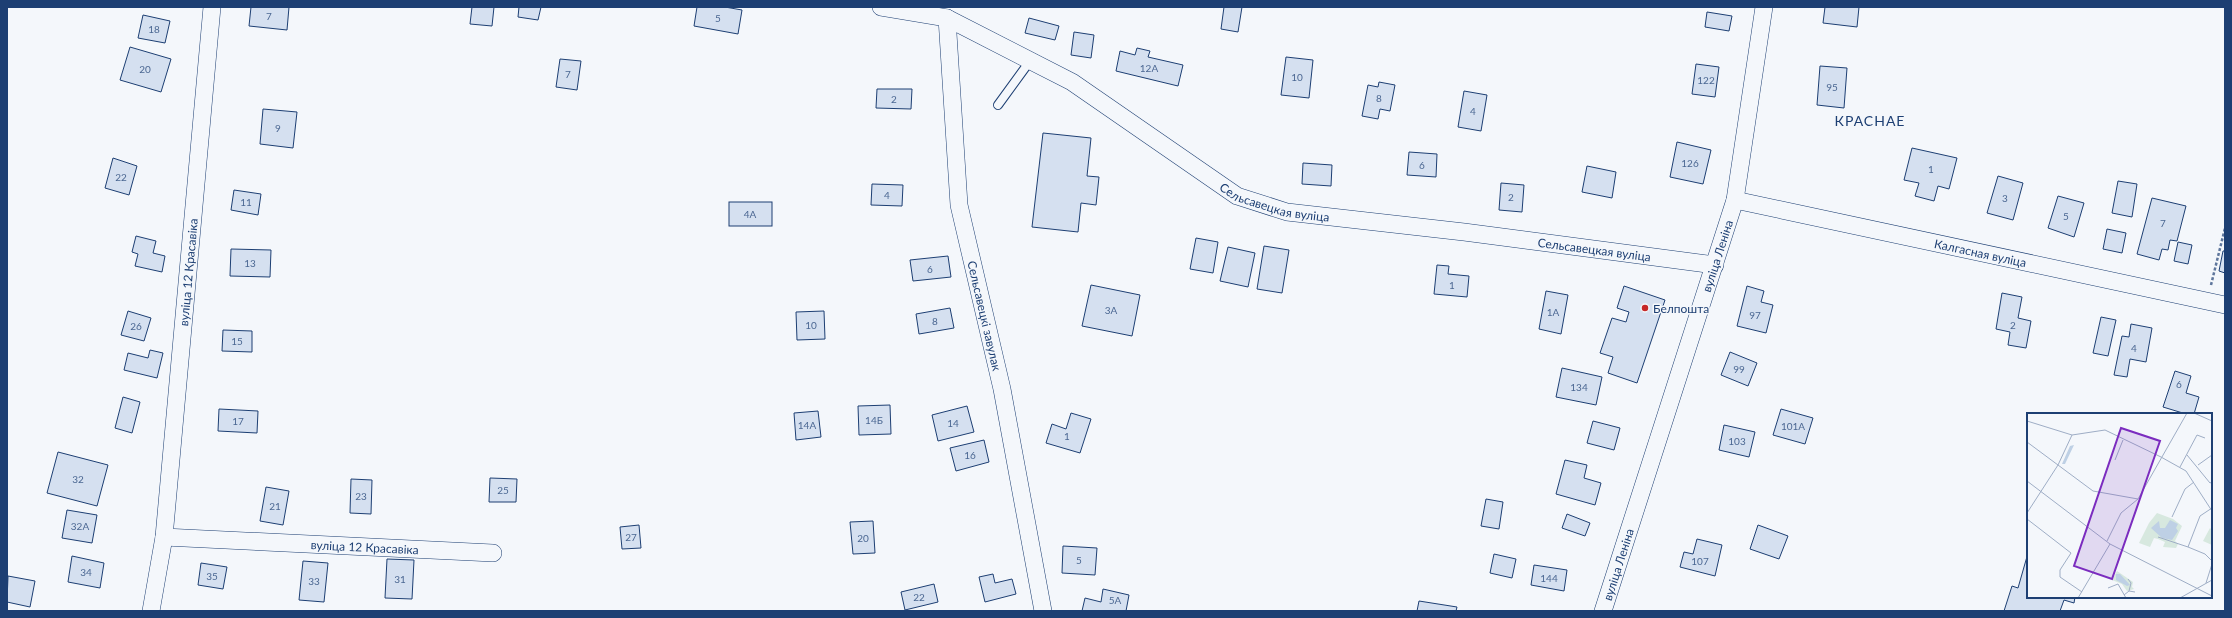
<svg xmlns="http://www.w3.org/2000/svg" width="2232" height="618" font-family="Lato,sans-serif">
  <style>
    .building { fill: #d5e0f0; stroke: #1d3f73 }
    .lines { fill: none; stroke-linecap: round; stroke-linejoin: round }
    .lane-casing { stroke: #1d3f73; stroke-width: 10 }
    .street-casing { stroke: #1d3f73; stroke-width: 18 }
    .path { stroke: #5e769c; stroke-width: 2.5; stroke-dasharray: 3 2; stroke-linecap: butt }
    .lane { stroke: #f4f7fb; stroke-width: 8 }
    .street { stroke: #f4f7fb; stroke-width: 17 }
    .poi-dot { fill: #c62828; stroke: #f4f7fb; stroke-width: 1.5 }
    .labels { text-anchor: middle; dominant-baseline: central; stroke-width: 3; stroke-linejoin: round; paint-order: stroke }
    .number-label { font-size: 10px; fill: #4b6792 }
    .street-label { font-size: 12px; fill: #1d3f73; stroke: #f4f7fb }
    .poi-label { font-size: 12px; fill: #1d3f73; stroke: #f4f7fb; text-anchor: start }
    .quarter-label { font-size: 14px; letter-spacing: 1px; fill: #1d3f73; stroke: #f4f7fb }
    .inset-road { fill: none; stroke: #9eadc5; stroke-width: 1 }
    .view { fill: #7b2cbf; fill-opacity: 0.15; stroke: #7b2cbf; stroke-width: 2 }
    .inset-edge { fill: none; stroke: #1d3f73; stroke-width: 2 }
  </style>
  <rect width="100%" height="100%" fill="#f4f7fb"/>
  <!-- building -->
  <g class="building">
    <path d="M 251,7 L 289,7 L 287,30 L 249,26 Z"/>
    <path d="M 472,7 L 494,7 L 492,26 L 470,24 Z"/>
    <path d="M 519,7 L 541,7 L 538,20 L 518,17 Z"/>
    <path d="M 697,7 L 725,7 L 742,10 L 738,34 L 694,26 Z"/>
    <path d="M 1224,7 L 1242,7 L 1238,32 L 1221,29 Z"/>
    <path d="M 1825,7 L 1859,7 L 1857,27 L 1823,23 Z"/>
    <path d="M 1707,12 L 1732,16 L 1729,31 L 1705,27 Z"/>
    <path d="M 143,15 L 170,21 L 165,43 L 138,38 Z"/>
    <path d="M 1029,18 L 1059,26 L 1055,40 L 1025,33 Z"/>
    <path d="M 1074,32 L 1094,35 L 1091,58 L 1071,55 Z"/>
    <path d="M 130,47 L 171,59 L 161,92 L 120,80 Z"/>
    <path d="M 1137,48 L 1150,51 L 1148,57 L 1183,65 L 1178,86 L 1116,71 L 1120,51 L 1135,55 Z"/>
    <path d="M 1286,57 L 1313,60 L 1309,98 L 1281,95 Z"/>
    <path d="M 560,59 L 581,61 L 577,90 L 556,87 Z"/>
    <path d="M 1696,64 L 1719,67 L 1715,97 L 1692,94 Z"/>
    <path d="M 1820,66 L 1847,68 L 1844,108 L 1817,105 Z"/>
    <path d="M 1379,82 L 1395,85 L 1390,111 L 1380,109 L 1378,119 L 1362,116 L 1368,85 L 1378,87 Z"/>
    <path d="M 877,89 L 912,89 L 911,109 L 876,108 Z"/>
    <path d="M 1464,91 L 1487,95 L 1481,131 L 1458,127 Z"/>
    <path d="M 263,109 L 297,112 L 293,148 L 260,144 Z"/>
    <path d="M 1043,133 L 1091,138 L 1087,176 L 1099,177 L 1096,205 L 1081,203 L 1078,232 L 1032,227 Z"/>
    <path d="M 1677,142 L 1711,150 L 1703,184 L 1670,177 Z"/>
    <path d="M 1912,148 L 1957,158 L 1949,189 L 1938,186 L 1934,201 L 1915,196 L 1919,183 L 1904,180 Z"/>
    <path d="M 1409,152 L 1437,154 L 1436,177 L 1407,175 Z"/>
    <path d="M 113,158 L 137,166 L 129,195 L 105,188 Z"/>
    <path d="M 1303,163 L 1332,165 L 1331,186 L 1302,184 Z"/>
    <path d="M 1587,166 L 1616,172 L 1612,198 L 1582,192 Z"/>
    <path d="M 1998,176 L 2023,183 L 2013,220 L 1987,213 Z"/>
    <path d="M 2118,181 L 2137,184 L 2132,217 L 2112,213 Z"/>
    <path d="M 1501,183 L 1524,185 L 1522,212 L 1499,210 Z"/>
    <path d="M 872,184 L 903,185 L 902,206 L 871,205 Z"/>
    <path d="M 234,190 L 261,194 L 258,215 L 231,210 Z"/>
    <path d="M 2058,196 L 2084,203 L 2074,237 L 2048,228 Z"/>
    <path d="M 2152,198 L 2186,206 L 2177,241 L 2170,240 L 2168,250 L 2162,249 L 2159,260 L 2137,254 Z"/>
    <rect x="729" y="202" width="43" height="24"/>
    <path d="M 2107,229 L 2126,233 L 2122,253 L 2103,249 Z"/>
    <path d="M 136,236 L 156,241 L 153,253 L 165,256 L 162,272 L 135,266 L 138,254 L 132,252 Z"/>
    <path d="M 1196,238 L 1218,242 L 1213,273 L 1190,269 Z"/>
    <path d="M 2178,242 L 2192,245 L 2188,264 L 2174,261 Z"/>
    <path d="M 1264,246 L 1289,250 L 1282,293 L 1257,289 Z"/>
    <path d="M 1228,247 L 1255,253 L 1248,287 L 1220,281 Z"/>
    <path d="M 231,249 L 271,250 L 270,277 L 230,276 Z"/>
    <path d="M 2223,251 L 2225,251 L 2225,273 L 2219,271 Z"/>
    <path d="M 948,256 L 951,277 L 913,281 L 910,260 Z"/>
    <path d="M 1437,265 L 1449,266 L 1448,274 L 1469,276 L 1467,297 L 1434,294 Z"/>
    <path d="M 1091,285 L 1140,295 L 1132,336 L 1082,326 Z"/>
    <path d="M 1624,286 L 1665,300 L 1637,383 L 1608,373 L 1613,357 L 1600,353 L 1612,318 L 1626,322 L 1629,312 L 1617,308 Z"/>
    <path d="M 1747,286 L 1764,291 L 1761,302 L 1773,305 L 1766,333 L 1737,326 Z"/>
    <path d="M 1546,291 L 1568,295 L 1561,334 L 1539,329 Z"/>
    <path d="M 2002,293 L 2022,297 L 2018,318 L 2031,321 L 2026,348 L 2008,345 L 2010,332 L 1996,329 Z"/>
    <path d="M 950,308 L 954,328 L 919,334 L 916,314 Z"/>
    <path d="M 128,311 L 151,318 L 144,341 L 121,335 Z"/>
    <path d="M 824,311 L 825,339 L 797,340 L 796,312 Z"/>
    <path d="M 2101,317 L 2116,320 L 2108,356 L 2093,353 Z"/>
    <path d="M 2131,324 L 2152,328 L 2146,362 L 2130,359 L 2127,377 L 2114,375 L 2122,336 L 2129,337 Z"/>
    <path d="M 223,330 L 252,331 L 252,352 L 222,351 Z"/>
    <path d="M 150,350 L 163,353 L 157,378 L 124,370 L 128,353 L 148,358 Z"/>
    <path d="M 1730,352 L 1757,363 L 1748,386 L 1721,375 Z"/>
    <path d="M 1562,368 L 1602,377 L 1596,405 L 1556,397 Z"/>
    <path d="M 2175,371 L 2191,376 L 2186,393 L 2199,397 L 2194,414 L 2186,414 L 2163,407 Z"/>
    <path d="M 123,397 L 140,402 L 132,433 L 115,428 Z"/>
    <path d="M 890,405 L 891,434 L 859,435 L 858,406 Z"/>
    <path d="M 967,406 L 974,432 L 938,441 L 932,415 Z"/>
    <path d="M 219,409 L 258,411 L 257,433 L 218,431 Z"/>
    <path d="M 1781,409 L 1813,418 L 1805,444 L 1773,435 Z"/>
    <path d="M 818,411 L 821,437 L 796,440 L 794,413 Z"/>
    <path d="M 1071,413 L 1091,419 L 1080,453 L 1046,443 L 1052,424 L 1066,429 Z"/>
    <path d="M 1593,421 L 1620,428 L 1614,450 L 1587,443 Z"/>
    <path d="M 1724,425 L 1755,432 L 1749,457 L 1719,450 Z"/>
    <path d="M 984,440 L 989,462 L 956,471 L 950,448 Z"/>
    <path d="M 58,452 L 108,465 L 97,506 L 47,493 Z"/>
    <path d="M 1565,460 L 1587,465 L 1584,478 L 1601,483 L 1595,505 L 1556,494 Z"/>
    <path d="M 490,478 L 517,479 L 516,502 L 489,502 Z"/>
    <path d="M 351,479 L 372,480 L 371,514 L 350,513 Z"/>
    <path d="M 266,487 L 289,491 L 283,525 L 260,521 Z"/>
    <path d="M 1486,499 L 1503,502 L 1499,529 L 1481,526 Z"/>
    <path d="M 67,510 L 97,515 L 92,543 L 62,538 Z"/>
    <path d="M 1567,514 L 1590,523 L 1585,536 L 1562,528 Z"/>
    <path d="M 873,521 L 875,553 L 853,554 L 850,522 Z"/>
    <path d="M 639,525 L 641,548 L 622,549 L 620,527 Z"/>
    <path d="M 1758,525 L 1788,536 L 1779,559 L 1750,549 Z"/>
    <path d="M 1697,539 L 1722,545 L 1715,576 L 1680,567 L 1684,552 L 1693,554 Z"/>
    <path d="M 1063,546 L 1097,548 L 1095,575 L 1062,573 Z"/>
    <path d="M 2028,553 L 2028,597 L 2075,597 L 2074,603 L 2064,600 L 2060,611 L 2004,611 L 2012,586 L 2018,588 Z"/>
    <path d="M 1494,554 L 1516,559 L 1512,578 L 1490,573 Z"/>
    <path d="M 72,556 L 104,563 L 100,588 L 68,582 Z"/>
    <path d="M 387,559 L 414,560 L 412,599 L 385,598 Z"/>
    <path d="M 303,561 L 328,563 L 324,602 L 299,600 Z"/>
    <path d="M 201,563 L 227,567 L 223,589 L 198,585 Z"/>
    <path d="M 1534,565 L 1567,570 L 1564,591 L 1531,585 Z"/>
    <path d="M 993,574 L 995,583 L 1012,579 L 1016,594 L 985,602 L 979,577 Z"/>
    <path d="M 8,576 L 35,581 L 30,607 L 7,602 Z"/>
    <path d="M 934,584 L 938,602 L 905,610 L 901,592 Z"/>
    <path d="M 1103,589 L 1129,595 L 1126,611 L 1082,611 L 1085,598 L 1101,602 Z"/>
    <path d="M 1419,601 L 1457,607 L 1456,611 L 1417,611 Z"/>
  </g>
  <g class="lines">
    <!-- lane casing -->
    <g class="lane-casing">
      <path id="lane" d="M 998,105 L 1030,61"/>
    </g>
    <!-- street casing -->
    <g class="street-casing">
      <g id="street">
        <path id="s1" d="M 881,7 L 947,18 L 1072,82 L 1237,196 L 1287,212 L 1464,232 L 1715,265"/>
        <path id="s2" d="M 947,18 L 959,205 L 1002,389 L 1043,611"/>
        <path id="s3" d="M 1735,200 L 2225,305"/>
        <path id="s4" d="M 164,537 L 493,553"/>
        <path id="s5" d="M 151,611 L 164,537 L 212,7"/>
        <path id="s6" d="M 1603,611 L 1735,200 L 1764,7"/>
      </g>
    </g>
    <!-- path -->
    <path class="path" d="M 2211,285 L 2225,228"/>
    <!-- lane -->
    <use href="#lane" class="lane"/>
    <!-- street -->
    <use href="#street" class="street"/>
  </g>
  <!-- markers -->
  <circle class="poi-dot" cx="1645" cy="308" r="4"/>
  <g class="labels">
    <!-- number labels -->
    <g class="number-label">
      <text x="269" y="16">7</text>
      <text x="718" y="18">5</text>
      <text x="154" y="29">18</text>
      <text x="1149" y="68">12А</text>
      <text x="145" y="69">20</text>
      <text x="568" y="74">7</text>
      <text x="1297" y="77">10</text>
      <text x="1706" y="80">122</text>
      <text x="1832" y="87">95</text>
      <text x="1379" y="98">8</text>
      <text x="894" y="99">2</text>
      <text x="1473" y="111">4</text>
      <text x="278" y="128">9</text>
      <text x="1690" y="163">126</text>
      <text x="1422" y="165">6</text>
      <text x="1931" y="169">1</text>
      <text x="121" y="177">22</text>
      <text x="887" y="195">4</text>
      <text x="1511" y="197">2</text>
      <text x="2005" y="198">3</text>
      <text x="246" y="202">11</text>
      <text x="750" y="214">4А</text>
      <text x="2066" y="216">5</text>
      <text x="2163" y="223">7</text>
      <text x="250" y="263">13</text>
      <text x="930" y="269">6</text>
      <text x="1452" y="285">1</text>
      <text x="1111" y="310">3А</text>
      <text x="1553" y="312">1А</text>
      <text x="1755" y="315">97</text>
      <text x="935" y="321">8</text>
      <text x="811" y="325">10</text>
      <text x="2013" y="325">2</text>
      <text x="136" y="326">26</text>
      <text x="237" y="341">15</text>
      <text x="2134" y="348">4</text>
      <text x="1739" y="369">99</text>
      <text x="2179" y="384">6</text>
      <text x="1579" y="387">134</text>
      <text x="874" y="420">14Б</text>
      <text x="238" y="421">17</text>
      <text x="953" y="423">14</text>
      <text x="807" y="425">14А</text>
      <text x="1793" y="426">101А</text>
      <text x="1067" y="436">1</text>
      <text x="1737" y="441">103</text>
      <text x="970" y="455">16</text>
      <text x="78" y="479">32</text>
      <text x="503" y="490">25</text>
      <text x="361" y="496">23</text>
      <text x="275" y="506">21</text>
      <text x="80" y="526">32А</text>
      <text x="631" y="537">27</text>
      <text x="863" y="538">20</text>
      <text x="1079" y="560">5</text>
      <text x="1700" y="561">107</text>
      <text x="86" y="572">34</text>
      <text x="212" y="576">35</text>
      <text x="1549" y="578">144</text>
      <text x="400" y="579">31</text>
      <text x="314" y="581">33</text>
      <text x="919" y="597">22</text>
      <text x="1115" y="600">5А</text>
    </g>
    <!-- street labels -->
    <g class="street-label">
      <text stroke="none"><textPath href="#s1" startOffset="446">Сельсавецкая вуліца</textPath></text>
      <text stroke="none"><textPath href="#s1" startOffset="770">Сельсавецкая вуліца</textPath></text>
      <text stroke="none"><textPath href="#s3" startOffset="251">Калгасная вуліца</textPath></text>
      <text stroke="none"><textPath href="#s6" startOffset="373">вуліца Леніна</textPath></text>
      <text stroke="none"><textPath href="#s5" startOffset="341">вуліца 12 Красавіка</textPath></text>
      <text stroke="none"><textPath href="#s2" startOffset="301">Сельсавецкі завулак</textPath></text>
      <text stroke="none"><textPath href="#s4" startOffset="201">вуліца 12 Красавіка</textPath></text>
      <text stroke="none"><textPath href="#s6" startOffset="49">вуліца Леніна</textPath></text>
    </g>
    <!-- poi labels -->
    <g class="poi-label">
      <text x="1653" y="308">Белпошта</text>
    </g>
    <!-- quarter labels -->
    <g class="quarter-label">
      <text x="1870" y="120">КРАСНАЕ</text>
    </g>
  </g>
  <!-- overview -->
  <g transform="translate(2027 413)">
    <rect width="185" height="185" fill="#f4f7fb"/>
    <path d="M 130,100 L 146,106 L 155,113 L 148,128 L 151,131 L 149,135 L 136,134 L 138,129 L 131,126 L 127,125 L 123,134 L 112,130 L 122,110 ZM 183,115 L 185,117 L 185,132 L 176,128 ZM 90,158 L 106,169 L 105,174 L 107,176 L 100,178 L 95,171 L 85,167 Z" fill="#d7e8df"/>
    <path d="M 47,32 L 38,51 L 35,51 L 43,33 ZM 143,107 L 151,111 L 149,115 L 151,118 L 145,127 L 135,125 L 124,115 L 132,108 L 133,115 L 138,115 ZM 89,161 L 93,161 L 103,172 L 100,173 L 89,167 Z" fill="#bed0e5"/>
    <path class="inset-road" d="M 167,0 L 185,8M 0,8 L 45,22 L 78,17 L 134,44 L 159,58 L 185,98M 0,29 L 66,78 L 111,86M 160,42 L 183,70 L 185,69M 88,47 L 96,27M 171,52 L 185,42M 153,54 L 170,22 L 178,25M 0,68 L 83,131 L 185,183M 185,95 L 173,103 L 161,134 L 178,141 L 185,148M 0,100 L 31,52 L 45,22M 145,104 L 158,76 L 167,69M 0,106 L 44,140 L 33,157 L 33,164 L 55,179M 131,124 L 161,134M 80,128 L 94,100 L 111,86 L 160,0M 101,166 L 104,170 L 102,178M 179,170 L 185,151M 81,175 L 91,171 L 99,185M 97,182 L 102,178 L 108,179M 51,185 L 83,131M 153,185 L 185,167"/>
    <path class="view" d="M 94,15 L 133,28 L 85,166 L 47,153 Z"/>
    <rect width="185" height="185" class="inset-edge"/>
  </g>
  <!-- border -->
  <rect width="2232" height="618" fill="none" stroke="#1d3f73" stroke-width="16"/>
</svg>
